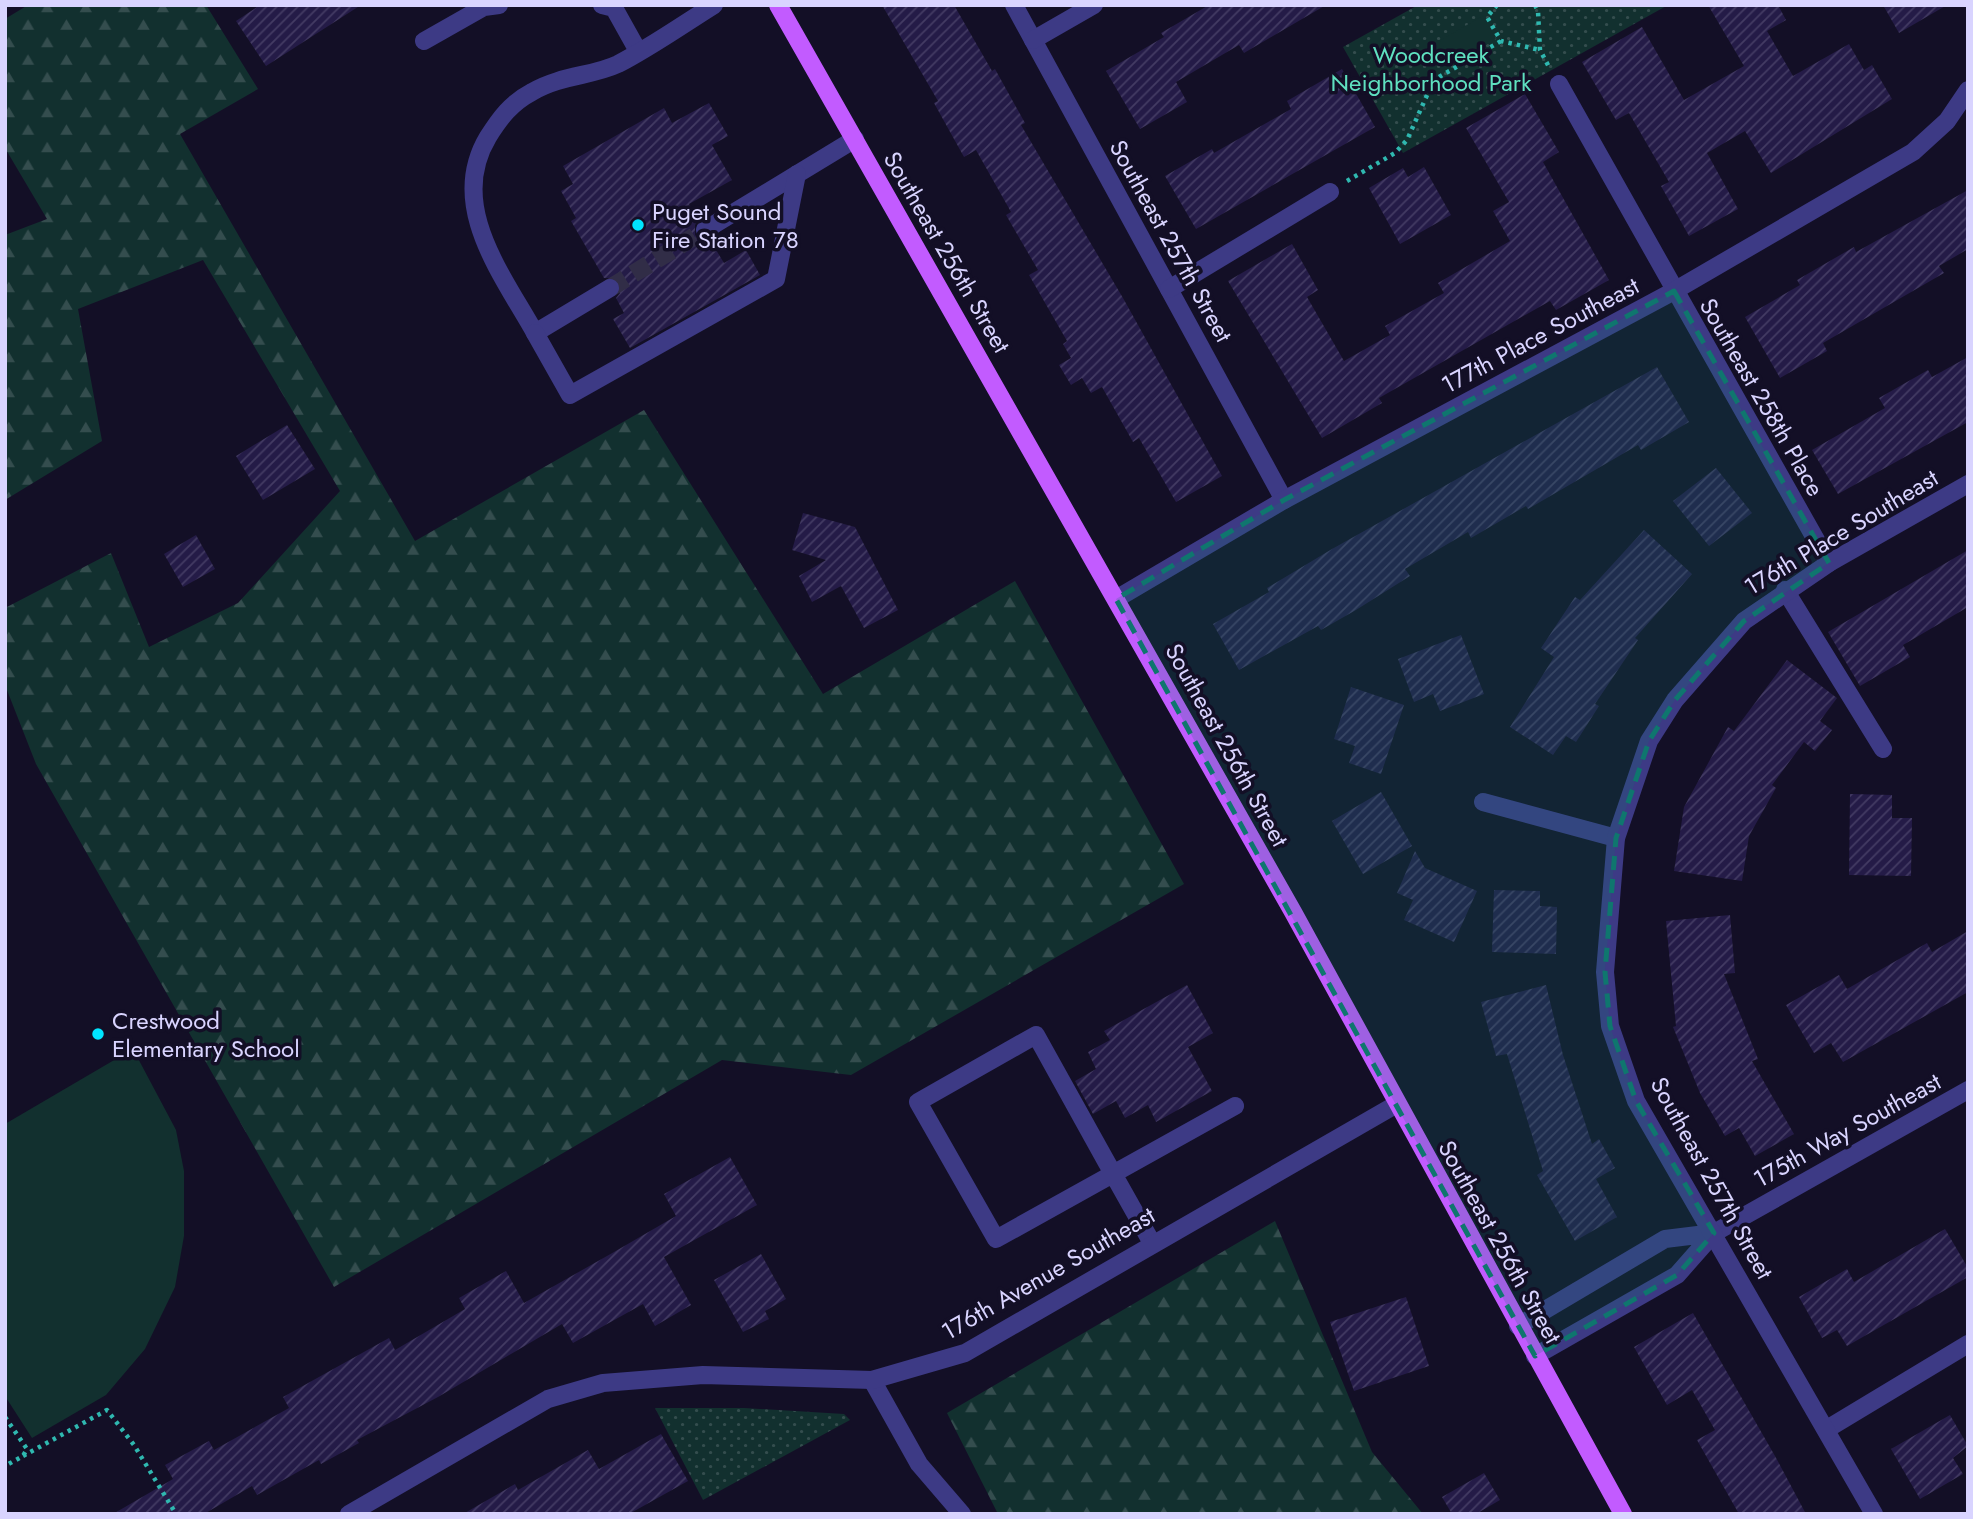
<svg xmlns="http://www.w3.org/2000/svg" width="1973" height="1519" font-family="Jost,sans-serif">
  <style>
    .forest { fill: url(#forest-firs) }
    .park { fill: url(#park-dots) }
    .garden { fill: #12302f }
    .building { fill: url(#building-hatch) }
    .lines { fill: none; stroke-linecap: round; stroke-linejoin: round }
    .minor-tunnel { stroke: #312d47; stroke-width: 18; stroke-dasharray: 18 9; stroke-linecap: butt }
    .path { stroke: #2fb8b0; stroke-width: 4.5; stroke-dasharray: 3.5 5; stroke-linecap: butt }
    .minor { stroke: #3d3a85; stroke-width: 18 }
    .major { stroke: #c25bff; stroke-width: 18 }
    .marked { fill: #0f766e; fill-opacity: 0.2; stroke: #0f766e; stroke-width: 5; stroke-dasharray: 14 9; stroke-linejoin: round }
    .poi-dot { fill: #00e5ff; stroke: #130f26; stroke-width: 2.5 }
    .labels { text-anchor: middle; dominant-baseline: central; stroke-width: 7; stroke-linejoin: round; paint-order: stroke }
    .park-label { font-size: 24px; fill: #5fe0c0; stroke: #130f26 }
    .poi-label { font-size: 24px; fill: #d9d4ff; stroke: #130f26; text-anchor: start }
    .street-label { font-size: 24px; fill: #d9d4ff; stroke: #130f26 }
  </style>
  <defs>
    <pattern id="forest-firs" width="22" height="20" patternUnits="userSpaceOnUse" patternTransform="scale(1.75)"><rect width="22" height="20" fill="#12302f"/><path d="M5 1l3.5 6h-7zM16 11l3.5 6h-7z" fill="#344d4e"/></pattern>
    <pattern id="park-dots" width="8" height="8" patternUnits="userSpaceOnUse" patternTransform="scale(1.75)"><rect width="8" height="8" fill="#12302f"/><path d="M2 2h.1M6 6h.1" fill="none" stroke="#344d4e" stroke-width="1.8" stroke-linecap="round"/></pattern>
    <pattern id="building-hatch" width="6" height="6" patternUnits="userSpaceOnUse" patternTransform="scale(1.75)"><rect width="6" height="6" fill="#241b47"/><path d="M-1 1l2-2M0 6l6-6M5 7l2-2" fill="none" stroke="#433b63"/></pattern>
  </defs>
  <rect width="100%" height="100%" fill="#130f26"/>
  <!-- forest -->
  <g class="forest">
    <path d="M 28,5 L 206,5 L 258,89 L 180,134 L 415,541 L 644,410 L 823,694 L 1015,581 L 1184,884 L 851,1075 L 722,1060 L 334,1287 L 36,764 L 5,685 L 5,608 L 111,553 L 149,647 L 238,603 L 340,491 L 203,260 L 78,309 L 102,441 L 5,500 L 5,235 L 47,219 L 5,148 L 5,19 Z"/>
    <path d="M 1275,1221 L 1372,1452 L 1423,1514 L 998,1514 L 947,1413 Z"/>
  </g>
  <!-- park -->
  <g class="park">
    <path d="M 1418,5 L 1668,5 L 1403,153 L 1343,47 Z"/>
    <path d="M 655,1408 L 744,1408 L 844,1414 L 850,1420 L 703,1500 Z"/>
  </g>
  <!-- garden -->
  <g class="garden">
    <path d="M 1482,16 L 1496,39 L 1454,64 L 1440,41 Z"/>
    <path d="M 133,1049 L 176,1130 L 184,1171 L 184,1236 L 175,1287 L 145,1349 L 106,1395 L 32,1438 L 5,1396 L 5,1124 Z"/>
  </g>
  <!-- building -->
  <g class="building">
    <path d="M 260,5 L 361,5 L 266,66 L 236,21 Z"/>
    <path d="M 882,5 L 954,5 L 992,71 L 995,69 L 1025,123 L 1021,125 L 1123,298 L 1222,476 L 1176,502 L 1139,438 L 1133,442 L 1102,387 L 1091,393 L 1082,378 L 1071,385 L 1059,365 L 1071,358 L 1063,344 L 1067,341 L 1029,275 L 1038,270 L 1006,215 L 1011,212 L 976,150 L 964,157 L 934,103 L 938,101 Z"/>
    <path d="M 1209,5 L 1326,5 L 1244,53 L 1239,45 L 1176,82 L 1187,102 L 1140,129 L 1106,71 L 1164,37 L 1161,33 Z"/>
    <path d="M 1708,5 L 1778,5 L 1786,20 L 1767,31 L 1793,76 L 1849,44 L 1864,70 L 1872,65 L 1892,99 L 1771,173 L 1745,131 L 1707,153 L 1738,209 L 1689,236 L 1661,186 L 1669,182 L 1629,113 L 1616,120 L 1582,62 L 1642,27 L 1684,100 L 1744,66 Z"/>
    <path d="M 1883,5 L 1947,5 L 1899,33 Z"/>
    <path d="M 1342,69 L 1375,127 L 1196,229 L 1165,176 L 1212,149 L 1214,153 L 1291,109 L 1287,101 Z"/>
    <path d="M 1525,94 L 1559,152 L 1543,162 L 1609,280 L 1556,310 L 1550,301 L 1379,398 L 1382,403 L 1322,438 L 1228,281 L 1292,244 L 1318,290 L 1307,297 L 1344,361 L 1390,335 L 1385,326 L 1444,293 L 1438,283 L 1510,241 L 1493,211 L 1509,202 L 1466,128 Z"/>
    <path d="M 709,103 L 728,136 L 712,145 L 732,180 L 689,204 L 699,220 L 695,225 L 695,235 L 700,240 L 710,240 L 724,263 L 746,250 L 760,275 L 630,348 L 613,319 L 624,313 L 616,298 L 620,293 L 620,283 L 615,278 L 604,278 L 571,221 L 576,218 L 561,191 L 573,184 L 563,166 L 664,108 L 672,123 Z"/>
    <path d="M 1424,167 L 1451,215 L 1400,244 L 1369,188 L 1403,168 L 1408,177 Z"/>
    <path d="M 1968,190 L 1968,249 L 1939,266 L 1944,273 L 1823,343 L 1827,351 L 1780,378 L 1745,317 L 1800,285 L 1797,280 L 1854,247 L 1856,252 Z"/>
    <path d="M 1968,357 L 1968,422 L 1838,494 L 1812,450 L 1885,408 L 1879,398 L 1928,370 L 1932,377 Z"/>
    <path d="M 1657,367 L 1689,422 L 1641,450 L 1638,445 L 1528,509 L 1526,506 L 1471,538 L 1468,532 L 1405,569 L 1410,576 L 1356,610 L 1321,630 L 1318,626 L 1239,670 L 1213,624 L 1269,592 L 1267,588 L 1332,549 Z"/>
    <path d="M 287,425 L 315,469 L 263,500 L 236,456 Z"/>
    <path d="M 1716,468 L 1752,513 L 1709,546 L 1673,501 Z"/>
    <path d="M 803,513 L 855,527 L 898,610 L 864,628 L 841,586 L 812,602 L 799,576 L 826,560 L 792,550 Z"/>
    <path d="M 1644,530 L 1692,574 L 1635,638 L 1638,640 L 1595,704 L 1599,706 L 1576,742 L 1566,736 L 1553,755 L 1510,727 L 1554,657 L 1541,648 L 1575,597 L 1580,600 Z"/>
    <path d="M 196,535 L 215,569 L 183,587 L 164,554 Z"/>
    <path d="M 1968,550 L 1968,607 L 1903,645 L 1910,657 L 1860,686 L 1828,632 Z"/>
    <path d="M 1461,635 L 1484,694 L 1440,711 L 1433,694 L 1414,702 L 1398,659 Z"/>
    <path d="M 1787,660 L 1837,698 L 1820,721 L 1832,730 L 1815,751 L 1804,742 L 1772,785 L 1776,788 L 1749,836 L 1742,881 L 1674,871 L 1684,807 L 1728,727 L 1734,731 Z"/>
    <path d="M 1351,687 L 1404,705 L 1381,774 L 1349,763 L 1355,746 L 1334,739 Z"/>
    <path d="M 1381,792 L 1412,846 L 1363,874 L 1332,821 Z"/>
    <path d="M 1850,794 L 1892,795 L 1892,818 L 1912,818 L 1911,876 L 1849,875 Z"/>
    <path d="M 1415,851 L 1425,868 L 1477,891 L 1454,942 L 1404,920 L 1413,900 L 1397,893 Z"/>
    <path d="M 1494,890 L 1540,891 L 1540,906 L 1557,907 L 1556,954 L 1492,952 Z"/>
    <path d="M 1730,915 L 1735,973 L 1724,974 L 1758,1059 L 1752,1061 L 1794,1134 L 1755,1156 L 1739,1128 L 1725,1136 L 1700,1093 L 1673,1027 L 1676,1026 L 1666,921 Z"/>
    <path d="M 1968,931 L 1968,992 L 1843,1062 L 1831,1043 L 1814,1053 L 1786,1005 L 1839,975 L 1847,989 L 1927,943 L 1932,952 Z"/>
    <path d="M 1187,985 L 1213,1033 L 1188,1047 L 1212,1091 L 1156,1122 L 1148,1105 L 1125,1118 L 1116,1101 L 1093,1114 L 1075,1081 L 1096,1069 L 1088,1052 L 1110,1040 L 1104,1031 Z"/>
    <path d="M 1546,985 L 1563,1055 L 1592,1144 L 1599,1139 L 1615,1168 L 1596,1179 L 1617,1217 L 1575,1241 L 1537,1175 L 1543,1171 L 1507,1054 L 1496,1056 L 1481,1002 Z"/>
    <path d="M 730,1157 L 757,1205 L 664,1257 L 691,1305 L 655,1326 L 643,1304 L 573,1343 L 562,1324 L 438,1397 L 357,1440 L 359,1443 L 321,1464 L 319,1460 L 257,1495 L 252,1486 L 204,1514 L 113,1514 L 173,1479 L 165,1465 L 209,1441 L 214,1450 L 289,1408 L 283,1397 L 389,1338 L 395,1350 L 465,1309 L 459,1298 L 506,1271 L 524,1303 L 614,1252 L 676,1216 L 664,1194 Z"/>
    <path d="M 1945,1229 L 1968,1268 L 1968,1277 L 1847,1346 L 1837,1330 L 1822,1338 L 1799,1297 L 1847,1269 L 1854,1282 Z"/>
    <path d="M 761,1254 L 786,1299 L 765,1311 L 769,1319 L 743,1332 L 714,1280 Z"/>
    <path d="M 1406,1297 L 1429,1366 L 1354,1391 L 1330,1322 Z"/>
    <path d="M 1693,1313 L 1775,1456 L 1806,1514 L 1739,1514 L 1697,1440 L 1715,1430 L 1692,1390 L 1667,1405 L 1634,1347 Z"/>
    <path d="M 1950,1415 L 1968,1446 L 1953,1458 L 1963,1474 L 1920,1499 L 1891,1449 Z"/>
    <path d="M 661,1434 L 688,1481 L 629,1514 L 463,1514 L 515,1484 L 518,1490 L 588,1450 L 599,1469 Z"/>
    <path d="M 1484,1473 L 1500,1500 L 1476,1514 L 1452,1514 L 1442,1497 Z"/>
  </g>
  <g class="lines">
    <!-- minor-tunnel -->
    <path class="minor-tunnel" d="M 610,288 L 705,230"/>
    <!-- path -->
    <g class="path">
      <path d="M 1497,5 L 1487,17 L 1501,41 L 1540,50"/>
      <path d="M 1535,5 L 1538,11 L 1540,50 L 1549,67"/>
      <path d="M 1347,181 L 1395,153 L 1407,140 L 1432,84 L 1439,77 L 1501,41"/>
      <path d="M 5,1417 L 27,1449 L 23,1456 L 5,1466"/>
      <path d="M 23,1456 L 107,1410 L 134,1445 L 176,1514"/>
    </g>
    <!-- minor -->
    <g class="minor">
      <path d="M 602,5 L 614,8 L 638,51"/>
      <path d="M 1014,5 L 1284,500"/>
      <path d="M 1033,40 L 1094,5"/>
      <path d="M 424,41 L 484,7 L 499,5"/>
      <path d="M 1559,84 L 1829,563"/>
      <path d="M 705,230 L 855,139"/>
      <path d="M 610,288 L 535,333 C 502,274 447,205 488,137 C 500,118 511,103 532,92 C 561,75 593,76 618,64 C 651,47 682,25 714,5"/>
      <path d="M 1169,289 L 1330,192"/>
      <path d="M 535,333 L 570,395 L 776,279 L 797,174"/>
      <path d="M 1785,590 L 1883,749"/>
      <path d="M 1116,599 L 1284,500 L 1674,291 L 1913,152 L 1947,121 L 1968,90"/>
      <path d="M 1483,802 L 1616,838"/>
      <path d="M 1714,1233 L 1968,1090"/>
      <path d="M 1152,1243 C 1113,1174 1074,1104 1036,1035 L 918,1102 L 996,1239 L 1235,1106"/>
      <path d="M 1518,1326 L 1665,1239 L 1714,1233 L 1677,1275 L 1535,1356"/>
      <path d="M 872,1380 L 919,1464 L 962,1514"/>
      <path d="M 1827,1429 L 1968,1344"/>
      <path d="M 349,1514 L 548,1399 L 603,1383 L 703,1375 L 872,1380 L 965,1353 L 1397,1104"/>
      <path d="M 1874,1514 L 1636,1101 L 1610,1026 L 1605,972 L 1616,838 L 1649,741 L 1675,700 L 1744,621 L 1829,563 L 1968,484"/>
    </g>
    <!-- major -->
    <path class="major" d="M 778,5 L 1293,912 L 1623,1514"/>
  </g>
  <!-- marked area -->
  <path class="marked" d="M 1674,291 L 1829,563 L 1744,621 L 1675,700 L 1649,741 L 1616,838 L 1605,972 L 1610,1026 L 1636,1101 L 1714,1233 L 1677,1275 L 1535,1356 L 1116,599 L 1284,500 Z"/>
  <!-- markers -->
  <g class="poi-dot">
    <circle cx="638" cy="225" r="7"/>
    <circle cx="98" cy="1034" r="7"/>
  </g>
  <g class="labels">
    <!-- park labels -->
    <g class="park-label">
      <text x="1431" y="54">Woodcreek<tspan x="1431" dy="28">Neighborhood Park</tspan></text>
    </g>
    <!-- poi labels -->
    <g class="poi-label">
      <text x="652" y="211">Puget Sound<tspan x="652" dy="28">Fire Station 78</tspan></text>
      <text x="112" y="1020">Crestwood<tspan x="112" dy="28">Elementary School</tspan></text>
    </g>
    <!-- street labels -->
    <g class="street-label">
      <text transform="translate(1171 241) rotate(61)">Southeast 257th Street</text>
      <text transform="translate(947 252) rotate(60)">Southeast 256th Street</text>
      <text transform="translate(1540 335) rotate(-28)">177th Place Southeast</text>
      <text transform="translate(1762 397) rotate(60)">Southeast 258th Place</text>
      <text transform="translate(1841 532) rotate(-31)">176th Place Southeast</text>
      <text transform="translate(1227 745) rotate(61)">Southeast 256th Street</text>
      <text transform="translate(1847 1130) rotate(-29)">175th Way Southeast</text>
      <text transform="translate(1712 1178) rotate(61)">Southeast 257th Street</text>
      <text transform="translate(1500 1242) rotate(61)">Southeast 256th Street</text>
      <text transform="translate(1048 1273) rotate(-30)">176th Avenue Southeast</text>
    </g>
  </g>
  <!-- border -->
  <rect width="1973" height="1519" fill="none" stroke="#d9d4ff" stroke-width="14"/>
</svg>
